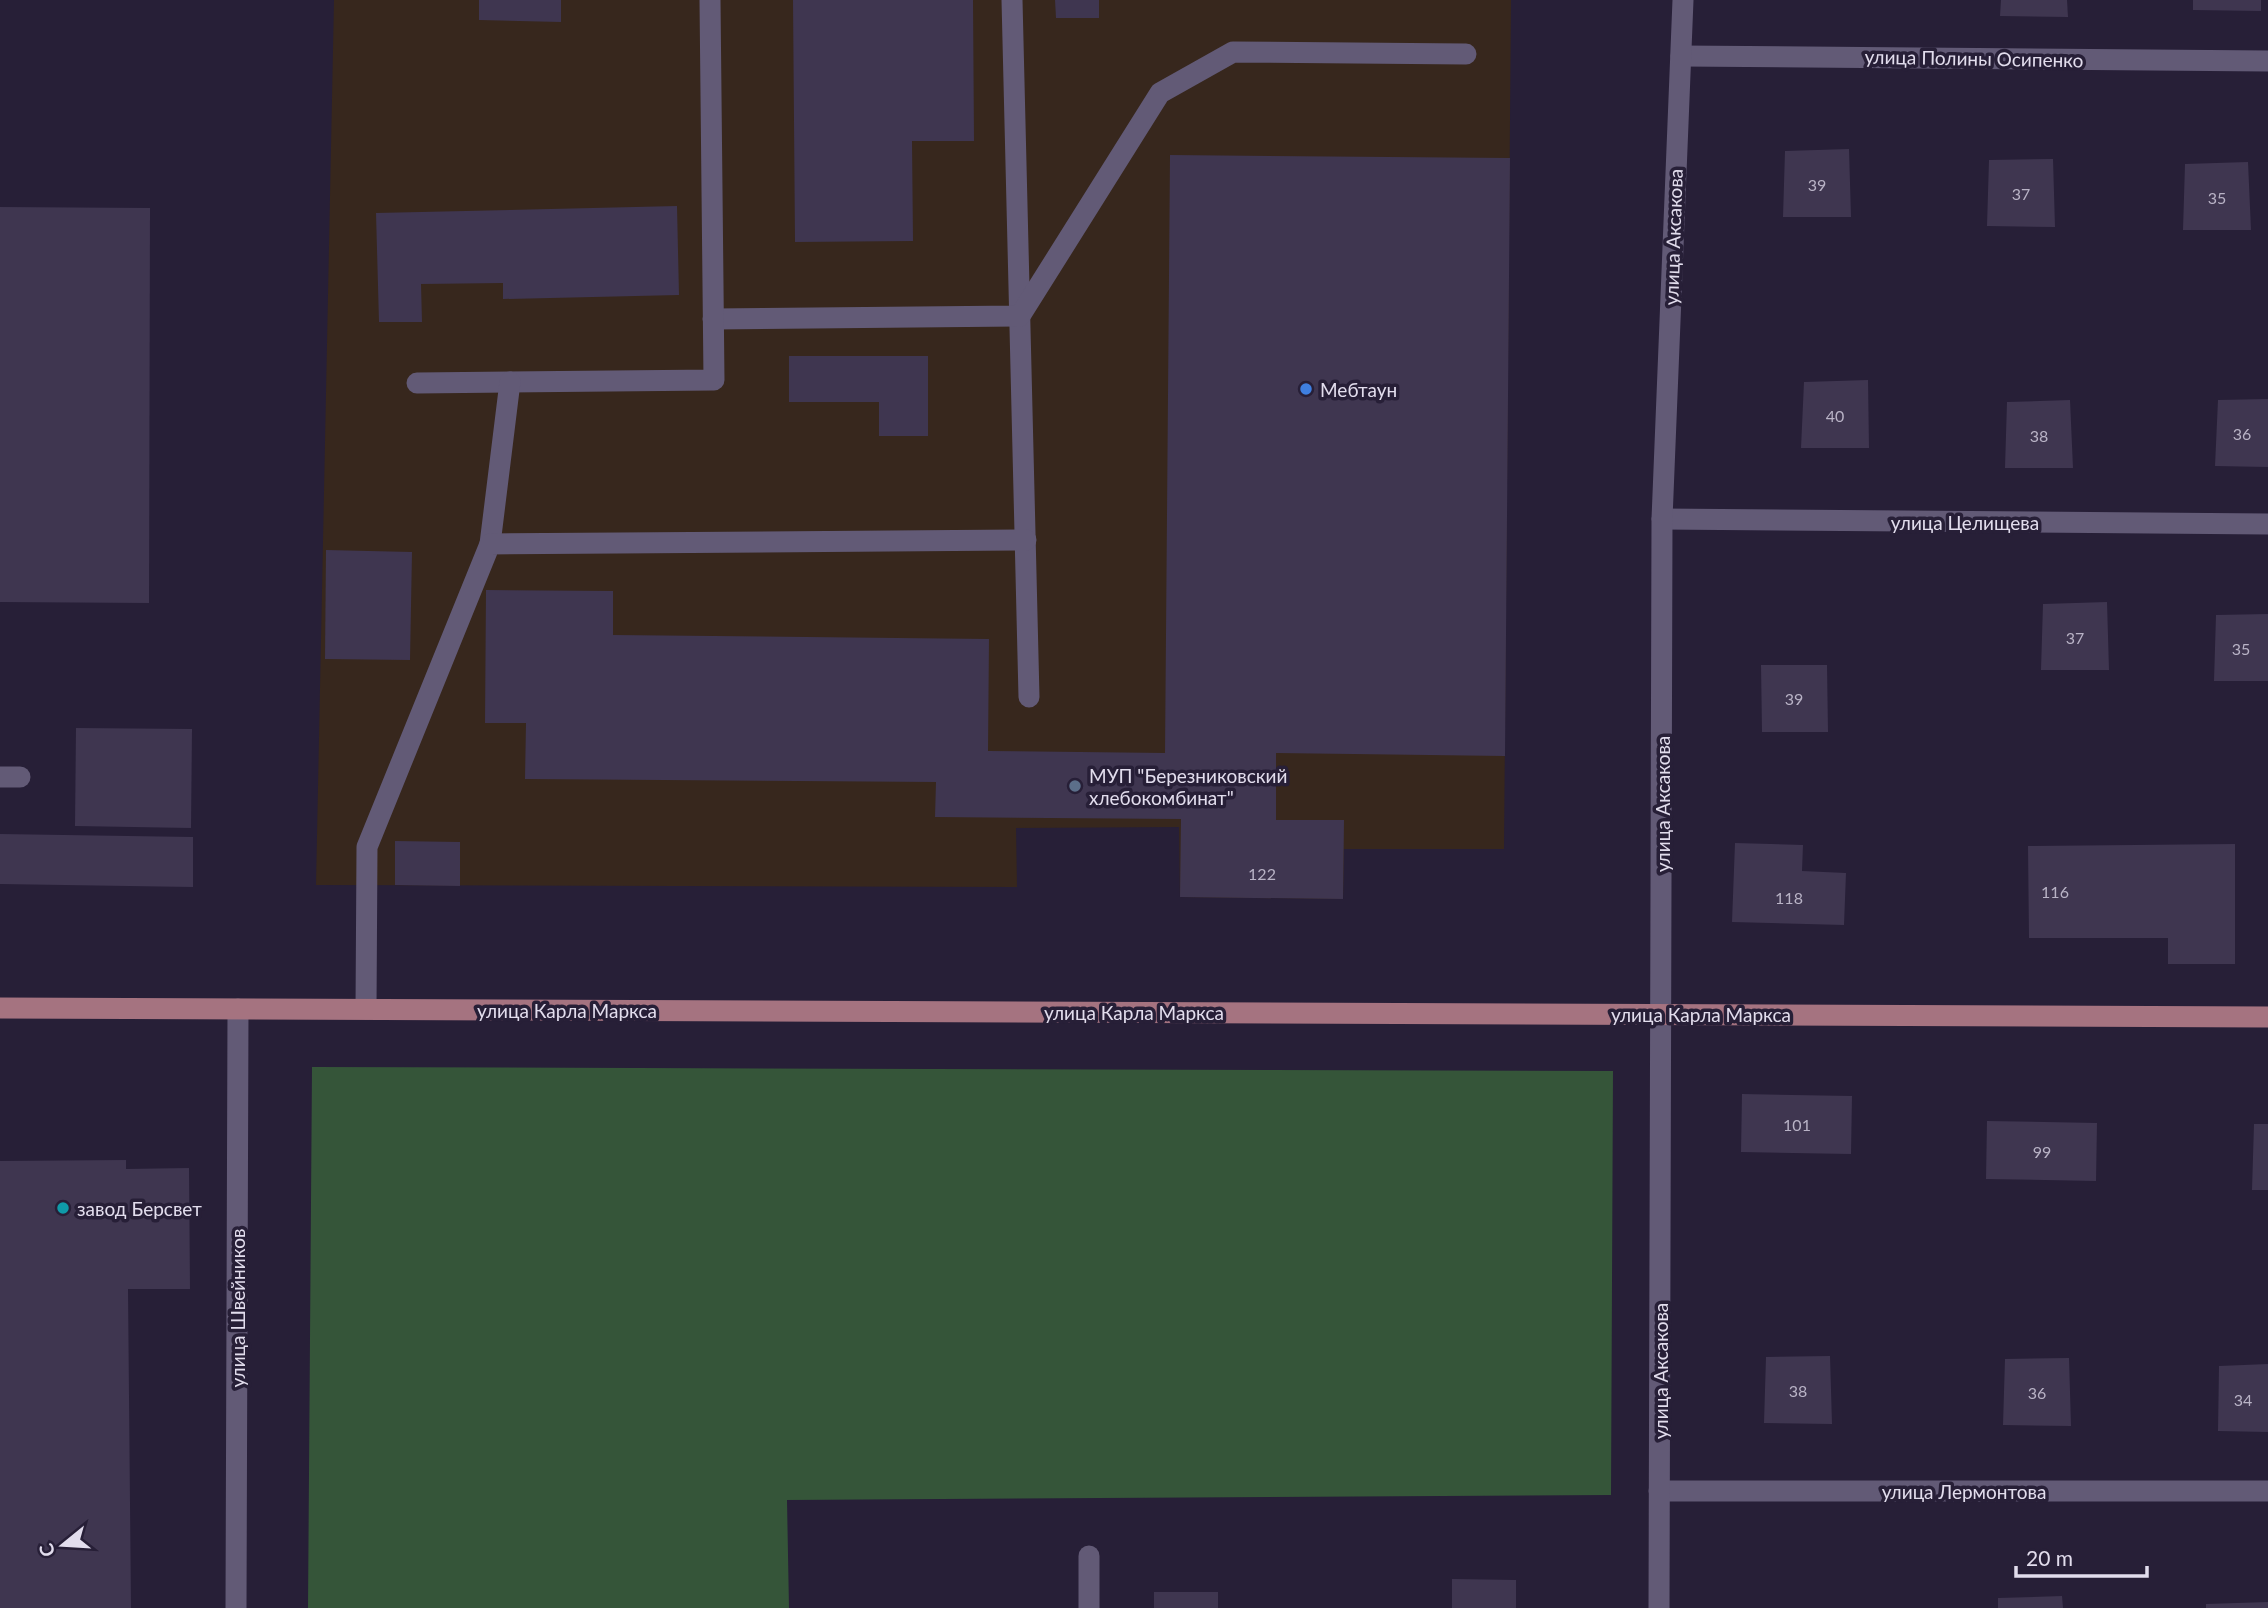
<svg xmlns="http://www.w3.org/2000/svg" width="2268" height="1608" font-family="Lato,sans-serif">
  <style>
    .industrial { fill: #37271d }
    .green { fill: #355539 }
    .building { fill: #3f3650 }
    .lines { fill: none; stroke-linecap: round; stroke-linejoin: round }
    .minor { stroke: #625a76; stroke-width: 21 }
    .major { stroke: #a57380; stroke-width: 21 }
    .shop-dot { fill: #3f7fe0; stroke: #271f37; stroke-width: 2.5 }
    .service-dot { fill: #5c6f8a; stroke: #271f37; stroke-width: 2.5 }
    .culture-dot { fill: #0f9aa8; stroke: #271f37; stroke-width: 2.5 }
    .labels { text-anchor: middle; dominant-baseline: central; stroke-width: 7; stroke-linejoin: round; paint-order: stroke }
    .number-label { font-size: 16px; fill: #b9b3c6 }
    .street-label { font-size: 19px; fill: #e2dded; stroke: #271f37 }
    .poi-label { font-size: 19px; fill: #e2dded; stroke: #271f37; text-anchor: start }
  </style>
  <rect width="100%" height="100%" fill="#271f37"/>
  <!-- industrial -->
  <path class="industrial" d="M 334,0 L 1511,0 L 1504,849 L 1344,849 L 1343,899 L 1180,897 L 1179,827 L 1016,828 L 1017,887 L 316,885 Z"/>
  <!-- green -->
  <path class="green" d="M 312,1067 L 1613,1071 L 1611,1495 L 787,1500 L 789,1608 L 308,1608 Z"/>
  <!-- building -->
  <g class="building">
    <path d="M 479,0 L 561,0 L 561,22 L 479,20 Z"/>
    <path d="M 793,0 L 973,0 L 974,141 L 912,141 L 913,241 L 795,242 Z"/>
    <path d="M 1055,0 L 1099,0 L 1099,18 L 1056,18 Z"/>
    <path d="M 2001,0 L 2067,0 L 2068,17 L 2000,16 Z"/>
    <path d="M 2193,0 L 2261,0 L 2261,11 L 2193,10 Z"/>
    <path d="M 1849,149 L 1851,217 L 1783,217 L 1785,151 Z"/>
    <path d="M 1170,155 L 1510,158 L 1505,756 L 1276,753 L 1276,820 L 1344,820 L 1343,899 L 1180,897 L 1181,819 L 935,817 L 936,782 L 525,779 L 526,723 L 485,723 L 486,590 L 613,591 L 613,635 L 989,639 L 988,751 L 1165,753 Z"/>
    <path d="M 2053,159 L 2055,227 L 1987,226 L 1989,160 Z"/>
    <path d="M 2248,162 L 2251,230 L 2183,230 L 2185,164 Z"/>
    <path d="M 677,206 L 679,295 L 503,299 L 503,283 L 421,284 L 422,322 L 379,322 L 376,213 Z"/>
    <path d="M 0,207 L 150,208 L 149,603 L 0,602 Z"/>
    <path d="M 789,356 L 928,356 L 928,436 L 879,436 L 879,402 L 789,402 Z"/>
    <path d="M 1868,380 L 1869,448 L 1801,448 L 1804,382 Z"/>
    <path d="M 2268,399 L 2268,467 L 2215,466 L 2218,400 Z"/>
    <path d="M 2070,400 L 2073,468 L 2005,468 L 2007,402 Z"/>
    <path d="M 326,550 L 412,552 L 410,660 L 325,659 Z"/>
    <path d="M 2107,602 L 2109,670 L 2041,670 L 2043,604 Z"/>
    <path d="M 2268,614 L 2268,681 L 2214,681 L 2216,615 Z"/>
    <path d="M 1761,665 L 1827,665 L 1828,732 L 1762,732 Z"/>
    <path d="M 76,728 L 192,729 L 191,828 L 75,826 Z"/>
    <path d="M 0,834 L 193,837 L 193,887 L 0,884 Z"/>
    <path d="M 395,841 L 460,842 L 460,886 L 395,885 Z"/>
    <path d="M 1735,843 L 1803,845 L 1802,871 L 1846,873 L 1844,925 L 1732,922 Z"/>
    <path d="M 2235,844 L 2235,964 L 2168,964 L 2168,938 L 2029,938 L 2028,846 Z"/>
    <path d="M 1742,1094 L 1852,1096 L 1851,1154 L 1741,1152 Z"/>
    <path d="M 1987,1121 L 2097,1123 L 2096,1181 L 1986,1179 Z"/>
    <path d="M 2254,1124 L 2268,1124 L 2268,1190 L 2252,1190 Z"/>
    <path d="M 126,1160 L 126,1169 L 189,1168 L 190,1289 L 128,1289 L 131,1608 L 0,1608 L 0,1161 Z"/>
    <path d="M 1830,1356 L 1832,1424 L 1764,1423 L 1766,1357 Z"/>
    <path d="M 2069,1358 L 2071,1426 L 2003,1425 L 2005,1359 Z"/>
    <path d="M 2268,1364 L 2268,1432 L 2218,1431 L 2219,1366 Z"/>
    <path d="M 1452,1579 L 1516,1580 L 1516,1608 L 1452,1608 Z"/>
    <rect x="1154" y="1592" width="64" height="16"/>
    <path d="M 2062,1596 L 2063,1608 L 1998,1608 L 1998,1598 Z"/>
    <path d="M 2268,1602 L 2268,1608 L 2206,1608 L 2206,1604 Z"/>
  </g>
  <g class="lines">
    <!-- minor -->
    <g class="minor">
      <path d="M 1012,0 L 1029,697"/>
      <path d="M 1681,56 L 2268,61"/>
      <path d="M 713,319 L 1020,316 L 1160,93 L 1233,52 L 1466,54"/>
      <path d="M 417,383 L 714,380 L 710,0"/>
      <path d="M 1662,519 L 2268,524"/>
      <path d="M 490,544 L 510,382"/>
      <path d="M 0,777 L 20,777"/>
      <path d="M 366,1009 L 367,847 L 490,544 L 1026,540"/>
      <path d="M 1659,1491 L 2268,1491"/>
      <path d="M 236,1608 L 238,1009"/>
      <path d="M 1089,1608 L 1089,1556"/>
      <path d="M 1659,1608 L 1662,519 L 1683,0"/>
    </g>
    <!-- major -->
    <path class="major" d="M 0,1008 L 2268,1017"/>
  </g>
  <!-- markers -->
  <circle class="shop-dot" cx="1306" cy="389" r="7"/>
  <circle class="service-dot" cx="1075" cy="786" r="7"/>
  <circle class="culture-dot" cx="63" cy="1208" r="7"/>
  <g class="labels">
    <!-- number labels -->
    <g class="number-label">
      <text x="1817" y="184">39</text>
      <text x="2021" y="193">37</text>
      <text x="2217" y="197">35</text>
      <text x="1835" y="415">40</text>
      <text x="2242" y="433">36</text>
      <text x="2039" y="435">38</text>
      <text x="2075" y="637">37</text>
      <text x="2241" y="648">35</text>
      <text x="1794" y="698">39</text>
      <text x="1262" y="873">122</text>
      <text x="2055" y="891">116</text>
      <text x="1789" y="897">118</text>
      <text x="1797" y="1124">101</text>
      <text x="2042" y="1151">99</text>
      <text x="1798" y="1390">38</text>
      <text x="2037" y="1392">36</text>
      <text x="2243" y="1399">34</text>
    </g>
    <!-- street labels -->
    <g class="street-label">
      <text transform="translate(1974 58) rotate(1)">улица Полины Осипенко</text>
      <text transform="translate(1673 237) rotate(-88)">улица Аксакова</text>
      <text x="1965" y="522">улица Целищева</text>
      <text transform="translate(1662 804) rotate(-90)">улица Аксакова</text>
      <text x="567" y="1010">улица Карла Маркса</text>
      <text x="1134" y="1012">улица Карла Маркса</text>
      <text x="1701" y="1014">улица Карла Маркса</text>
      <text transform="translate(237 1308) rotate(-90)">улица Швейников</text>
      <text transform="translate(1660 1371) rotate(-90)">улица Аксакова</text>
      <text x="1964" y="1491">улица Лермонтова</text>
    </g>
    <!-- poi labels -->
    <g class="poi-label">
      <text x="1320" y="389">Мебтаун</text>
      <text x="1089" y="775">МУП "Березниковский<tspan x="1089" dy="22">хлебокомбинат"</tspan></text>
      <text x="77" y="1208">завод Берсвет</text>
    </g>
  </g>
  <!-- north arrow -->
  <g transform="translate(63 1545) rotate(252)" stroke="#271f37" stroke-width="5" paint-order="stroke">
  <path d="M0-5L12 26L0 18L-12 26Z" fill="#e2dded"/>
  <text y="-10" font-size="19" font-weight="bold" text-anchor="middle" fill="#e2dded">С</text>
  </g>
  <!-- scale -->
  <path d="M2016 1566v10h131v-10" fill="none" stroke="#e2dded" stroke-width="3.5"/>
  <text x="2026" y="1566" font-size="21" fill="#e2dded" stroke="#271f37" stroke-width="5" paint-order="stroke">20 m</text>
</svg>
